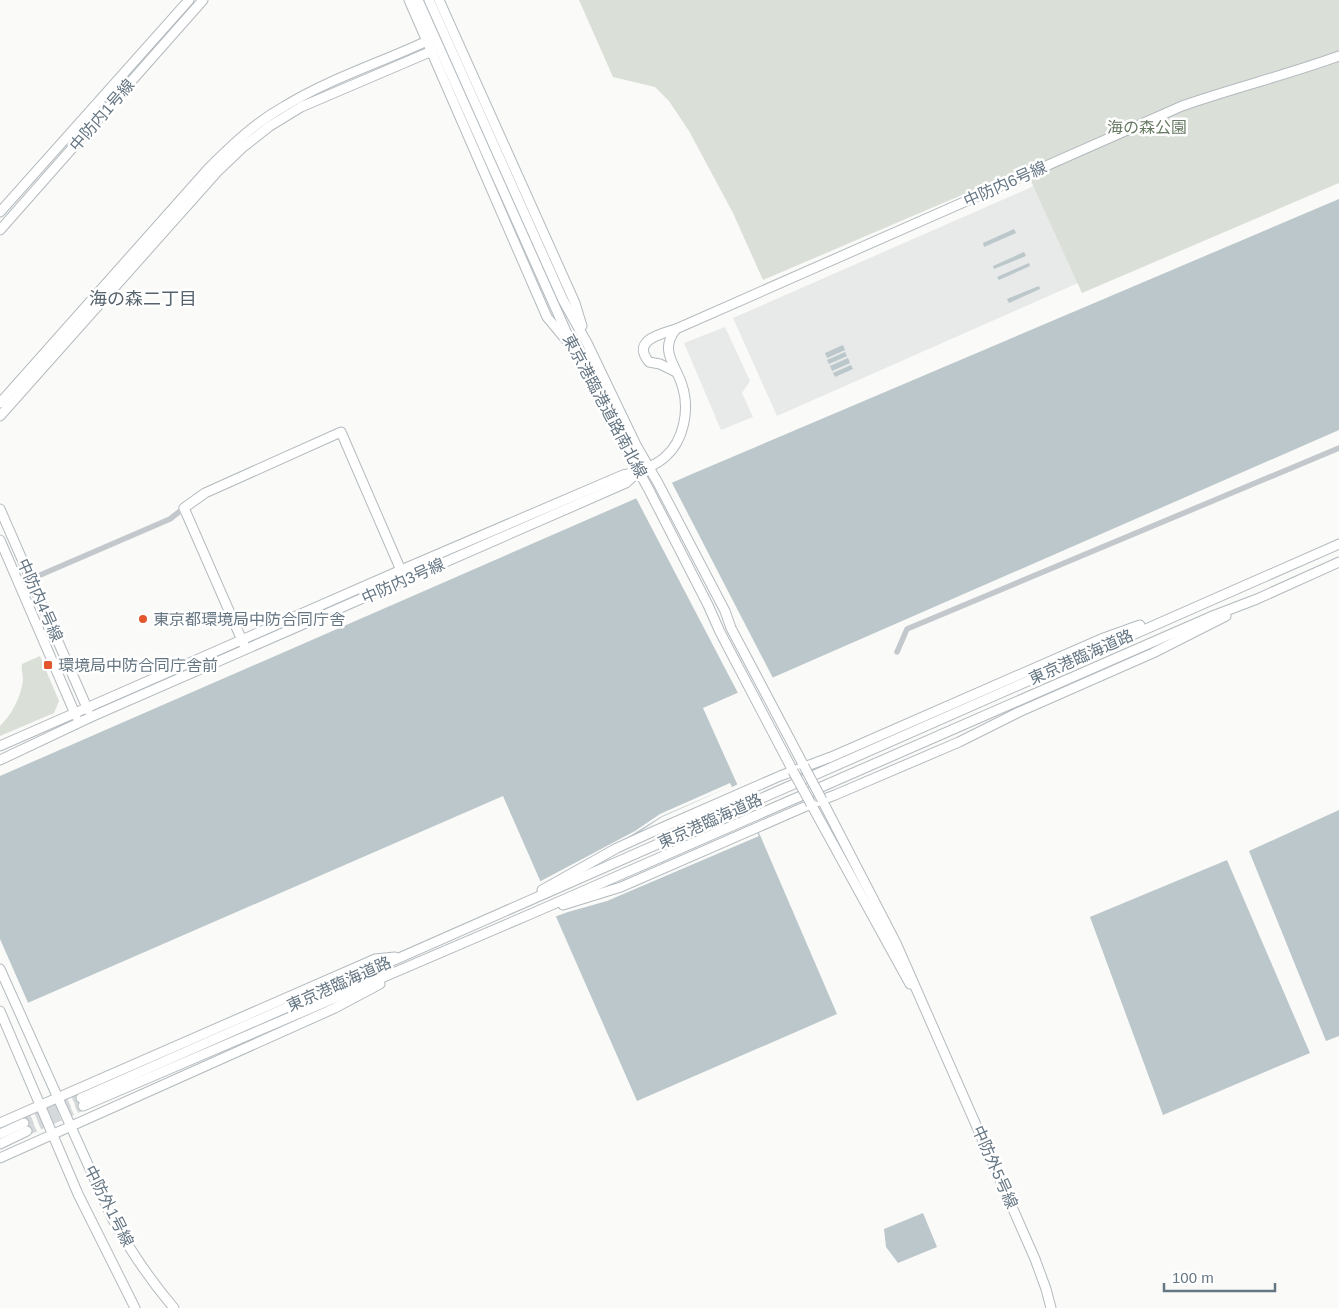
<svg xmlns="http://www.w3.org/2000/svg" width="1339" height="1308" font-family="Helvetica,'Noto Sans JP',sans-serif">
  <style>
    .built { fill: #e8e9e9 }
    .green { fill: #dadfd7 }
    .water { fill: #bbc7cb }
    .pier { fill: #fafaf8; fill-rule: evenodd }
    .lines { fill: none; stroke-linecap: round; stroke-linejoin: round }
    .secondary-tunnel { stroke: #d5d9db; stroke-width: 9; stroke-dasharray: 9 4.5; stroke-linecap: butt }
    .secondary-casing { stroke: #b3babf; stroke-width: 11 }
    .street { stroke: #c3c8cc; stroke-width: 5.5 }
    .secondary { stroke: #fff; stroke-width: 9 }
    .secondary-bridge-casing { stroke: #b3babf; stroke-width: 11; stroke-linecap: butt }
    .secondary-bridge { stroke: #fff; stroke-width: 9 }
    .poi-dot { fill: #e4572e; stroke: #fff; stroke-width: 2 }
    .labels { text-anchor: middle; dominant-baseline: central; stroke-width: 5; stroke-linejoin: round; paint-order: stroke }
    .street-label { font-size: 16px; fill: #657683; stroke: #fff }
    .park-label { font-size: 16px; fill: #687a64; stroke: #fff }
    .poi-label { font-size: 16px; fill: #657683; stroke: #fff; text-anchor: start }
    .neighbourhood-label { font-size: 18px; fill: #57646e; stroke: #fff }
  </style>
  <rect width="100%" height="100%" fill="#fafaf8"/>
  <!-- built -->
  <g class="built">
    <path d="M 1034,186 L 1078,283 L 777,416 L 733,318 Z"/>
    <path d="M 725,327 L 750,381 L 742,393 L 753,417 L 721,430 L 684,343 Z"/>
  </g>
  <!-- green -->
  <g class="green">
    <path d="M 579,0 L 1339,0 L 1339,183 L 1082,293 L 1025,168 L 763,280 L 733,213 L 689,131 L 669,101 L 655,87 L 613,77 Z"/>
    <path d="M 40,656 L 59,701 L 54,713 L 0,736 L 0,726 C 12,714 21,697 23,680 C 23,674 21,669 22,664 Z"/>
  </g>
  <!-- water -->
  <g class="water">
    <path d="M 1339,199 L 1339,430 L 703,708 L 760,835 L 837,1014 L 637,1101 L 503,796 L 0,1015 L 0,776 L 692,474 Z"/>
    <path d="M 1014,229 L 1016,233 L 984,247 L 983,243 Z"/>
    <path d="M 1024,252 L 1026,256 L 994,269 L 993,266 Z"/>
    <path d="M 1029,263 L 1030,266 L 999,280 L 997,277 Z"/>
    <path d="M 1039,286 L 1040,289 L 1009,303 L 1007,299 Z"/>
    <path d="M 843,345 L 845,350 L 827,358 L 825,353 Z"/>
    <path d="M 845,352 L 847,356 L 829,364 L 827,360 Z"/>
    <path d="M 848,358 L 850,363 L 832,371 L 830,366 Z"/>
    <path d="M 851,365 L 853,369 L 835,377 L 833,373 Z"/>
    <path d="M 1339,810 L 1339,1036 L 1326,1041 L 1249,851 Z"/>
    <path d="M 1227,860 L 1310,1053 L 1163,1115 L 1090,917 Z"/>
    <path d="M 923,1213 L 937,1247 L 898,1263 L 886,1247 L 884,1229 Z"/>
  </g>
  <!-- pier -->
  <g class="pier">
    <path d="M 671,481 L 774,680 L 739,695 L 635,496 Z"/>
    <path d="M 730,783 L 732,787 L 740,783 L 761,830 L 757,832 L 759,836 L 607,901 L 568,912 L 554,917 L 539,882 L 635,831 L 660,814 ZM 727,788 L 662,817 L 638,833 L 617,844 L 662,816 ZM 733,801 L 733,803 L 619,851 Z"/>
    <path d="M 0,939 L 29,1005 L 0,1017 Z"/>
  </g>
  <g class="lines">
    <!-- secondary-tunnel -->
    <g class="secondary-tunnel">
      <path d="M 24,1123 L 81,1098"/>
      <path d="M 27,1131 L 83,1106"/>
    </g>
    <!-- secondary casing -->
    <g class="secondary-casing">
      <g id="secondary">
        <path d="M 409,0 L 547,317 L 566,340"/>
        <path d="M 418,0 L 585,374 L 648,488 L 708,605 L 720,632 L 793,771"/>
        <path d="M 429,0 L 563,300 L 587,343 L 636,445 L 658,483 L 725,611 L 731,628 L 804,766"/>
        <path d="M 439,0 L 575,303 L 582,326"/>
        <path d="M 0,212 L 189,0"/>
        <path d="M 0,230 L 203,0"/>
        <path d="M 676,372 L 660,364 L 649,362 C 631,340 661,334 676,329 L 1182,106 C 1233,88 1287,75 1339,56"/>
        <path d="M 0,403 L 208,169 C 232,145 256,122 285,106 C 329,79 380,63 427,41"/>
        <path d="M 0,416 L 217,172 L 242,148 L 270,126 L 301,107 L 432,51"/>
        <path d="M 0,509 L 88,710"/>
        <path d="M 0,540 L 76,716"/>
        <path d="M 244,645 L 184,508 L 205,493 L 341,432 L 403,575"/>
        <path d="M 0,746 L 401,570 L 623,475 C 637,472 654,467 665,457 C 684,441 690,409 682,385 C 675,363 659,351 676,329"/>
        <path d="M 0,760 L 91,717 L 626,483 L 638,472"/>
        <path d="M 822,800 L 896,943 L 1035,1259 L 1046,1289 L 1051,1308"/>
        <path d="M 811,804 L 910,984"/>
        <path d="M 542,890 L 617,848 L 652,832 L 780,776 L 831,757 L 1101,639 L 1140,625"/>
        <path d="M 563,905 L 621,887 L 811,804 L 835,795 L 959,742 L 1019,712 L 1153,653 L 1226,616"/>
        <path d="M 0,969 L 112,1218 C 130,1250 150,1280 174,1308"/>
        <path d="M 0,1011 L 78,1194 L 135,1308"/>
        <path d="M 81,1098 L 1339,544"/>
        <path d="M 83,1106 L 533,913 L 1210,617 L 1257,599 L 1339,562"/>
        <path d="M 0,1123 L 375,959 L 395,957"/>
        <path d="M 0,1134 L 24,1123"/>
        <path d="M 0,1144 L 27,1131"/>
        <path d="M 0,1158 L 335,1008 L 380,984"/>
      </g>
    </g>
    <!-- street -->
    <g class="street">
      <path d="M 31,579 L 170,519 L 184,508"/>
      <path d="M 897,652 L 907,629 L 1339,448"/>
    </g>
    <!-- secondary -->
    <use href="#secondary" class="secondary"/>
    <!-- secondary-bridge casing -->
    <g class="secondary-bridge-casing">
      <g id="secondary-bridge">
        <path d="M 804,766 L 822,800"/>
        <path d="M 793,771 L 811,804"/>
      </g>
    </g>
    <!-- secondary-bridge -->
    <use href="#secondary-bridge" class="secondary-bridge"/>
  </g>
  <!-- markers -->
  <g class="poi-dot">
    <circle cx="143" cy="619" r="5"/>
    <rect x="43" y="660" width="10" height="10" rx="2.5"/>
  </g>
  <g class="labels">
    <!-- street labels -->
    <g class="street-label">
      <text transform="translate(102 115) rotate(-49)">中防内1号線</text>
      <text transform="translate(1005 184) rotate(-24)">中防内6号線</text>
      <text transform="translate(605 406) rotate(62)">東京港臨港道路南北線</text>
      <text transform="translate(403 581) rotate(-24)">中防内3号線</text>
      <text transform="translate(40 600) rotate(66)">中防内4号線</text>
      <text transform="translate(1081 657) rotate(-24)">東京港臨海道路</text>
      <text transform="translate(710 821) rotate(-24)">東京港臨海道路</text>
      <text transform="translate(339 984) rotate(-24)">東京港臨海道路</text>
      <text transform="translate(995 1167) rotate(66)">中防外5号線</text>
      <text transform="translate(109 1206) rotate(63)">中防外1号線</text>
    </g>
    <!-- park labels -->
    <g class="park-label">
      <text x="1147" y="127">海の森公園</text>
    </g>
    <!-- poi labels -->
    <g class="poi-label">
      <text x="153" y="619">東京都環境局中防合同庁舎</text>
      <text x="58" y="665">環境局中防合同庁舎前</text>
    </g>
    <!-- neighbourhood labels -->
    <g class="neighbourhood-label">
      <text x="143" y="299">海の森二丁目</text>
    </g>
  </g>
  <!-- scale -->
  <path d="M1164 1283v8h111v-8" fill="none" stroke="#657683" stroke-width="2.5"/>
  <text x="1172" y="1283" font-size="15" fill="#657683" stroke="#ffffff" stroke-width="4" paint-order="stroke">100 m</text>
</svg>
